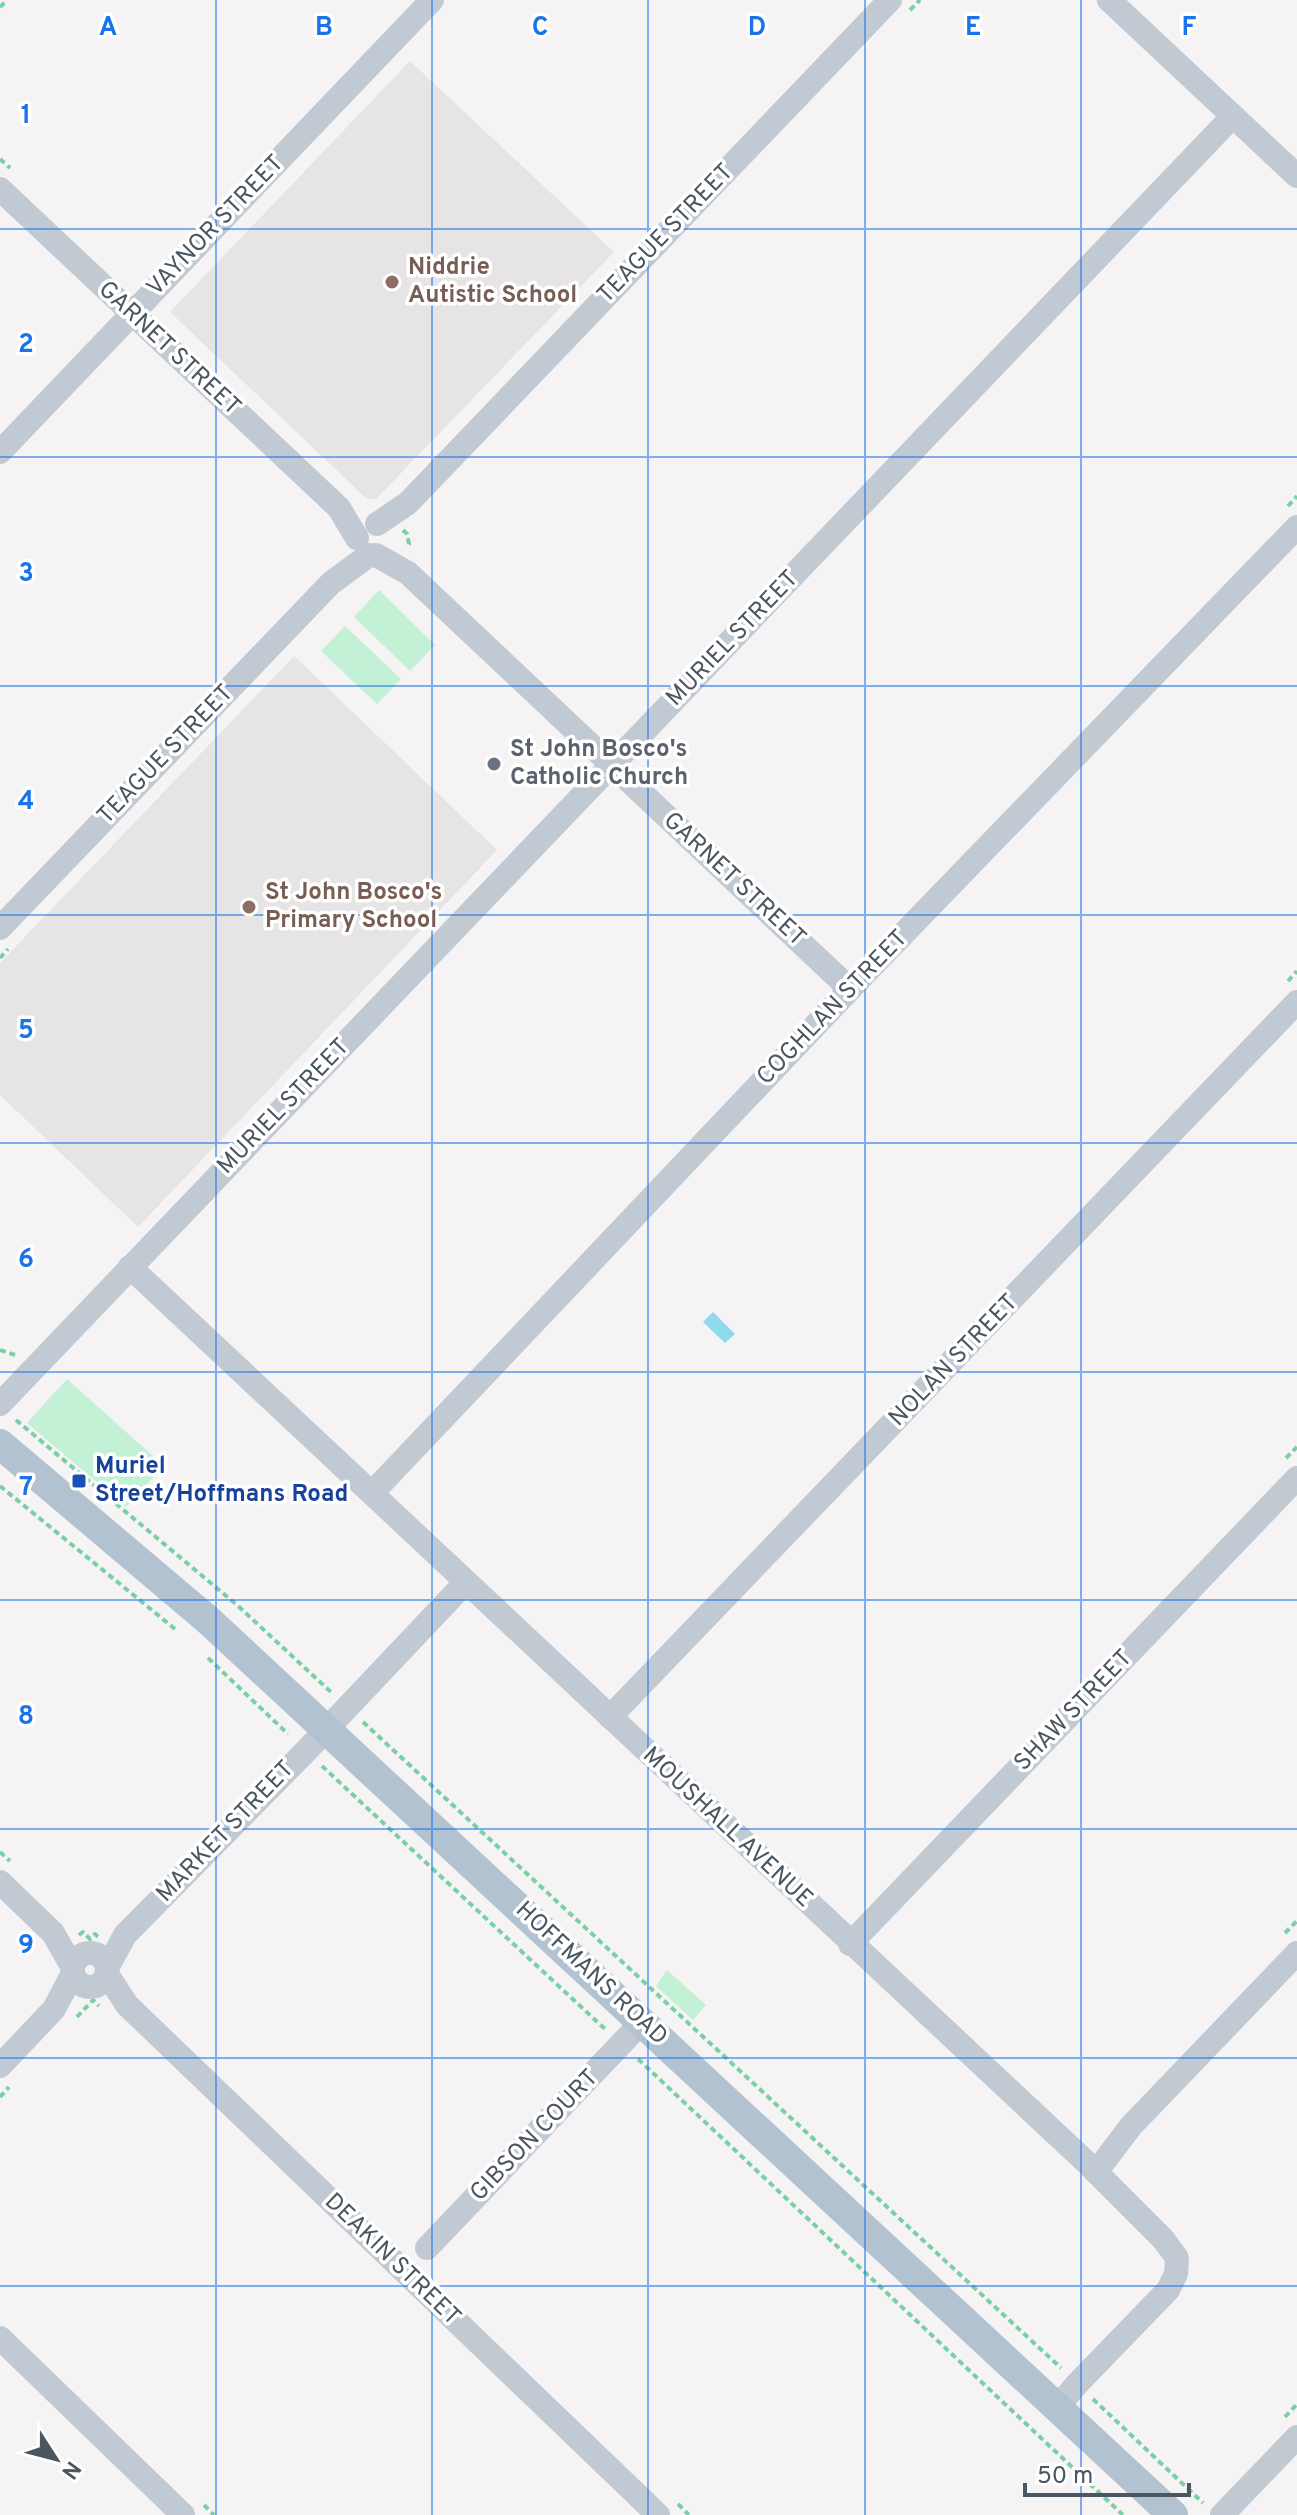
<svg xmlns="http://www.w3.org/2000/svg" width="1297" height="2515" font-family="Overpass,sans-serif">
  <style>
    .education { fill: #e6e4e5 }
    .green { fill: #c3f1d5 }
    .water { fill: #90daee }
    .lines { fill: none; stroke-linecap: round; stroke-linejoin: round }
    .path { stroke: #7ad0a6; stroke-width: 4; stroke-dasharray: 6 4; stroke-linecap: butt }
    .minor { stroke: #c1cad2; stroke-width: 24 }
    .major { stroke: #b3c2d1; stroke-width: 30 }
    .grid { fill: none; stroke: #1a73e8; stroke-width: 2; stroke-opacity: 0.55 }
    .education-dot { fill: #8d6e63; stroke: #fff; stroke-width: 3 }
    .worship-dot { fill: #6b7280; stroke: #fff; stroke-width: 3 }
    .transit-dot { fill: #1a4fb4; stroke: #fff; stroke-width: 3 }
    .labels { text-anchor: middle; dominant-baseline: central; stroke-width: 7; stroke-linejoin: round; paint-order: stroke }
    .street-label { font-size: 24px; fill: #4a5661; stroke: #fff }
    .education-label { font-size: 24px; font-weight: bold; fill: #785e54; stroke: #fff; text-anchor: start }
    .worship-label { font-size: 24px; font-weight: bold; fill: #5b616d; stroke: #fff; text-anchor: start }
    .transit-label { font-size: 24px; font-weight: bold; fill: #164399; stroke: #fff; text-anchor: start }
    .grid-label { font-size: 26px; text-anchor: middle; font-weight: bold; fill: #1a73e8; stroke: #fff; stroke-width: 7; stroke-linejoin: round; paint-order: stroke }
  </style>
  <rect width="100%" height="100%" fill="#f5f3f3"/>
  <!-- education -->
  <g class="education">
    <path d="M 410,61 L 614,252 L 376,499 L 367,499 L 170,312 Z"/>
    <path d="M 294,656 L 497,850 L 138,1227 L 0,1095 L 0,963 Z"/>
  </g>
  <!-- green -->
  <g class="green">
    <path d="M 379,590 L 435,645 L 410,671 L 354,617 Z"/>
    <path d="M 345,626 L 401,679 L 377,704 L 321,651 Z"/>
    <path d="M 67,1379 L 164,1466 L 126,1507 L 27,1423 Z"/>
    <path d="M 667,1970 L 706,2005 L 693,2020 L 656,1986 Z"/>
  </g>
  <!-- water -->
  <path class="water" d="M 713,1312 L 735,1334 L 725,1343 L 703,1322 Z"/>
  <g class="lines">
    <!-- path -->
    <g class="path">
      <path d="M 0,7 L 7,0"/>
      <path d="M 910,10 L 920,0"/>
      <path d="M 0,159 L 10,168"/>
      <path d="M 1288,506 L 1297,496"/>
      <path d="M 403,530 L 407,534 L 409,544 L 406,546"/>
      <path d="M 0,958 L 8,949"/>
      <path d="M 1288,981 L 1297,971"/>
      <path d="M 0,1350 L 15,1355"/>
      <path d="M 16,1420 L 237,1605 L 333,1694"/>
      <path d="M 1286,1458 L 1297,1447"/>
      <path d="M 0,1486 L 175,1629"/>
      <path d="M 208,1658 L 288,1734"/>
      <path d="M 363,1722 L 1061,2368"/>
      <path d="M 322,1766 L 606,2030"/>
      <path d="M 0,1852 L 10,1861"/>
      <path d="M 1285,1933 L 1297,1921"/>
      <path d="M 79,1935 L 83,1932 L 90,1939 L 95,1934 L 98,1937"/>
      <path d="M 77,2017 L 93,2000 L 99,2006"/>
      <path d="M 638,2059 L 1123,2515"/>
      <path d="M 0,2097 L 9,2087"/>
      <path d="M 1093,2399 L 1203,2503"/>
      <path d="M 1285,2417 L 1297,2404"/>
      <path d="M 678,2504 L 689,2515"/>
      <path d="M 204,2505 L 214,2515"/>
    </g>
    <!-- minor -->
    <g class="minor">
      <path d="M 1109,0 L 1297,176"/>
      <path d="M 0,189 L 339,508 L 357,538"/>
      <path d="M 0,452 L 432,0"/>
      <path d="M 377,524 L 408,503 L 890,0"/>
      <path d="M 376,555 L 408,573 L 850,989"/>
      <path d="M 0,928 L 331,583 L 369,555"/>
      <path d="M 130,1267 L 1086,2162 L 1163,2239 L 1177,2258 L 1176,2274 L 1168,2290 L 1077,2384 L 1057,2408"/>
      <path d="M 0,1404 L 1233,116"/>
      <path d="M 372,1493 L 850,989 L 1297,527"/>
      <path d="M 610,1717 L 1297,1002"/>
      <path d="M 0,1882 L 53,1933 L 73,1968"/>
      <path d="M 850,1944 L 1297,1478"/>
      <circle cx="90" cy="1970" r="17"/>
      <path d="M 107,1968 L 125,1935 L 306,1751 L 465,1583"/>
      <path d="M 107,1974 L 127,2005 L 658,2515"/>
      <path d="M 0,2066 L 54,2009 L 73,1973"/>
      <path d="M 1096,2172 L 1131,2126 L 1297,1953"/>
      <path d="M 427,2248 L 642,2022"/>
      <path d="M 0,2338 L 183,2515"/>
      <path d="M 1222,2515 L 1297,2437"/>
    </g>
    <!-- major -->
    <path class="major" d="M 0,1444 L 208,1620 L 1173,2515"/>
  </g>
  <!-- grid -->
  <path class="grid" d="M 216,0 L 216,2515M 432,0 L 432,2515M 648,0 L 648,2515M 865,0 L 865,2515M 1081,0 L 1081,2515M 0,229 L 1297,229M 0,457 L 1297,457M 0,686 L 1297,686M 0,915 L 1297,915M 0,1143 L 1297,1143M 0,1372 L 1297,1372M 0,1600 L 1297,1600M 0,1829 L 1297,1829M 0,2058 L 1297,2058M 0,2286 L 1297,2286"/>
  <!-- markers -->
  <g class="education-dot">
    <circle cx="392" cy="282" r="8"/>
    <circle cx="249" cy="907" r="8"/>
  </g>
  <circle class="worship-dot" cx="494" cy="764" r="8"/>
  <rect class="transit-dot" x="71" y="1473" width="16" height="16" rx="4"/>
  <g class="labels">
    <!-- street labels -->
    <g class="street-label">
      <text transform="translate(216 226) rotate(-46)">VAYNOR STREET</text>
      <text transform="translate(666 234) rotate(-46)">TEAGUE STREET</text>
      <text transform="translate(169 349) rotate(43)">GARNET STREET</text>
      <text transform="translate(733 639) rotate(-46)">MURIEL STREET</text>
      <text transform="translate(166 755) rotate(-46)">TEAGUE STREET</text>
      <text transform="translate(734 880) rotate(43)">GARNET STREET</text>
      <text transform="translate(833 1008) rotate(-46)">COGHLAN STREET</text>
      <text transform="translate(284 1107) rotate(-46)">MURIEL STREET</text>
      <text transform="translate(954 1361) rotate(-46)">NOLAN STREET</text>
      <text transform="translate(1074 1711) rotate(-46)">SHAW STREET</text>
      <text transform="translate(727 1828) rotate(43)">MOUSHALL AVENUE</text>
      <text transform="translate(226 1832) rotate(-46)">MARKET STREET</text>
      <text transform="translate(591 1974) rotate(43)">HOFFMANS ROAD</text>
      <text transform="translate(535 2136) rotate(-46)">GIBSON COURT</text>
      <text transform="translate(392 2260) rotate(44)">DEAKIN STREET</text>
    </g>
    <!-- education labels -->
    <g class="education-label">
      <text x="408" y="268">Niddrie<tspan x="408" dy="28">Autistic School</tspan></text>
      <text x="265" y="893">St John Bosco's<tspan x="265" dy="28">Primary School</tspan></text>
    </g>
    <!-- worship labels -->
    <g class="worship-label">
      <text x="510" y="750">St John Bosco's<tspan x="510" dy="28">Catholic Church</tspan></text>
    </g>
    <!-- transit labels -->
    <g class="transit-label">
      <text x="95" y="1467">Muriel<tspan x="95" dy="28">Street/Hoffmans Road</tspan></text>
    </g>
  </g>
  <g class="grid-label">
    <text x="108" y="35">A</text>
    <text x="324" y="35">B</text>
    <text x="540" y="35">C</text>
    <text x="757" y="35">D</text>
    <text x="973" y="35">E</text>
    <text x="1189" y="35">F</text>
    <text x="26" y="123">1</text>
    <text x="26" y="352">2</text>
    <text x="26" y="581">3</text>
    <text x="26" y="809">4</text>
    <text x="26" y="1038">5</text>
    <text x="26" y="1267">6</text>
    <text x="26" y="1495">7</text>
    <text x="26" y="1724">8</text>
    <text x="26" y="1953">9</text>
  </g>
  <!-- north arrow -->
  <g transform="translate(56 2459) rotate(126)" stroke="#ffffff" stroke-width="6" paint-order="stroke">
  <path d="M0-6L14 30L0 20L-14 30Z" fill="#4a5661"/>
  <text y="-12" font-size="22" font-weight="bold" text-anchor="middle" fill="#4a5661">N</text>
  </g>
  <!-- scale -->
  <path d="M1025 2483v12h164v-12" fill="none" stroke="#4a5661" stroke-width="4"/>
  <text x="1037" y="2483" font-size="24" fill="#4a5661" stroke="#ffffff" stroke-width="6" paint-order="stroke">50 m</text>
</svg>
